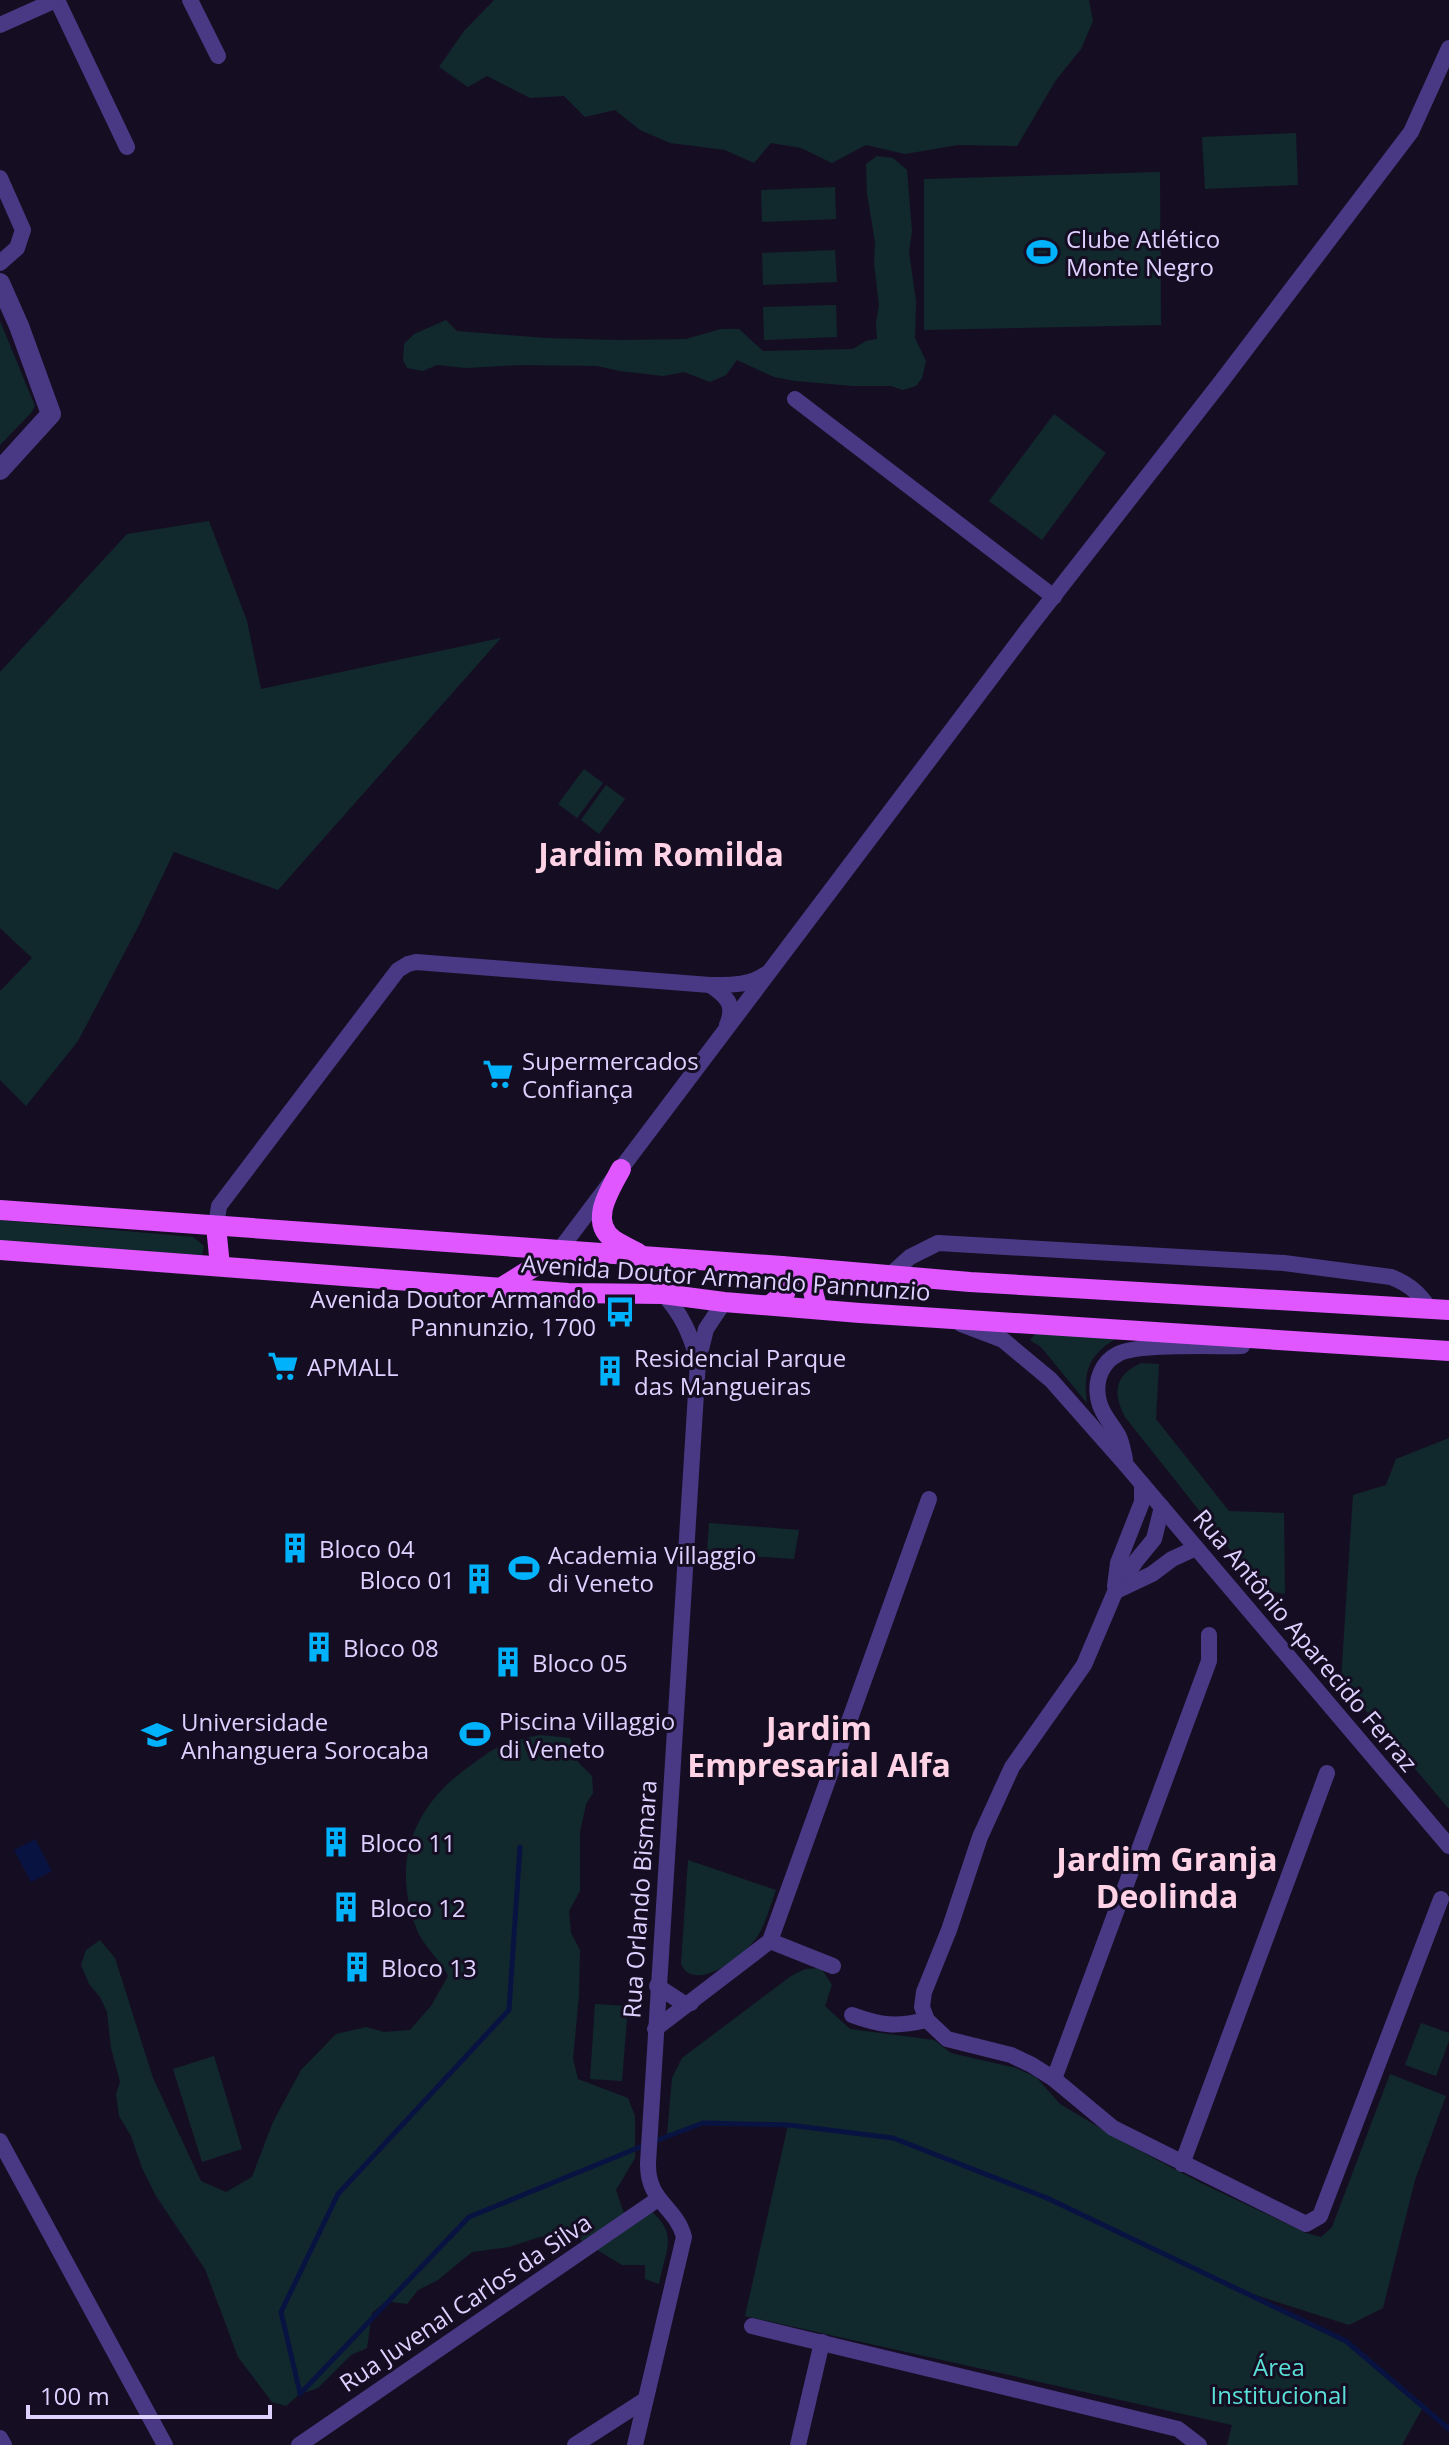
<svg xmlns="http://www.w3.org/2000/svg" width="1449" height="2445" font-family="'Open Sans',sans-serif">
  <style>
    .green { fill: #11292d }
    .water { fill: #091341 }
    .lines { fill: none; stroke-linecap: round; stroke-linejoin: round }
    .stream { stroke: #091341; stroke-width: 5 }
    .minor { stroke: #493883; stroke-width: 16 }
    .tertiary { stroke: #493883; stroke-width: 20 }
    .primary { stroke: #e057ff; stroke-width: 20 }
    .labels { text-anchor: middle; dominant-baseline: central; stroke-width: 6; stroke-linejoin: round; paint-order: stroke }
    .poi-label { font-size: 24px; fill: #ded0ff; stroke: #150e23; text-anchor: start }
    .street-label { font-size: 24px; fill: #ded0ff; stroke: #150e23 }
    .park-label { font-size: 24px; fill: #5ae0d8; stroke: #150e23 }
    .district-label { font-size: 32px; font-weight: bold; fill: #ffd2e6; stroke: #150e23 }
  </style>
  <rect width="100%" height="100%" fill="#150e23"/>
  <!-- green -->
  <g class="green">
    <path d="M 494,0 L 1089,0 L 1093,21 L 1081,49 L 1056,80 L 1017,146 L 958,145 L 905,154 L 866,145 L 832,163 L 801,148 L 771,143 L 754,163 L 725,150 L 670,143 L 640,130 L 615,110 L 585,117 L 564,96 L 530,98 L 487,76 L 468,87 L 439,67 L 464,31 Z"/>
    <path d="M 1296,133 L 1298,185 L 1205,189 L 1202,137 Z"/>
    <path d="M 877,156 L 893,158 L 907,170 L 912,231 L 909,252 L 916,301 L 915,338 L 926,361 L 922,378 L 916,386 L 903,390 L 891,386 L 853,386 L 795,381 L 774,377 L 737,360 L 726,375 L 710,382 L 684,372 L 663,376 L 620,371 L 597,366 L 520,365 L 465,368 L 437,365 L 423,371 L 407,368 L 403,360 L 404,344 L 414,334 L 446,320 L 457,331 L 545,338 L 620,340 L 686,339 L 721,329 L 739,329 L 763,351 L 853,349 L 866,341 L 877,339 L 876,323 L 879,305 L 874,263 L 875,242 L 867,193 L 866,164 Z"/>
    <path d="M 1160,172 L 1161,325 L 924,330 L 924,179 Z"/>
    <path d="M 835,187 L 836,219 L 762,222 L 761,190 Z"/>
    <path d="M 835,250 L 837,282 L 763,285 L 762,253 Z"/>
    <path d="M 836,305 L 837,337 L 764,340 L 763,307 Z"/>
    <path d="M 0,321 L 35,406 L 31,413 L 0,445 Z"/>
    <path d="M 1054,414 L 1106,453 L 1042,540 L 989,501 Z"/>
    <path d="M 209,521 L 247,621 L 261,689 L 501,638 L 278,890 L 174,852 L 138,927 L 78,1041 L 26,1106 L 0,1080 L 0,991 L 32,958 L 0,928 L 0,672 L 127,534 Z"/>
    <path d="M 584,769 L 603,783 L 577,818 L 558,804 Z"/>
    <path d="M 606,785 L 625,799 L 599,834 L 581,820 Z"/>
    <path d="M 0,1220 L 193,1237 L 204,1246 L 202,1255 L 0,1242 Z"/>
    <path d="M 1036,1333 L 1115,1339 C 1088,1356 1083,1372 1087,1403 L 1041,1347 L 1030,1340 Z"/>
    <path d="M 1141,1363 L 1159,1364 L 1156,1419 L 1229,1511 L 1284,1513 L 1285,1594 L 1269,1591 L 1244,1567 L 1125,1417 C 1112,1392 1115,1375 1141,1363 Z"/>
    <path d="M 1449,1438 L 1449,1809 L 1341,1681 L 1353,1495 L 1386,1485 L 1396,1459 Z"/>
    <path d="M 709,1523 L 799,1530 L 794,1559 L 707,1553 Z"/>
    <path d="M 540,1735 L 570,1738 L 579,1763 L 592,1776 L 593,1793 L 586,1804 L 580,1832 L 580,1891 L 569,1911 L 571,1933 L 580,1950 L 579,1995 L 573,2059 L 578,2079 L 628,2098 L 635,2116 L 635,2158 L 616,2190 L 627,2222 L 649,2209 C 680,2235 665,2250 659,2284 L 645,2279 L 645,2265 L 622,2265 L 571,2234 L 540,2237 L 509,2247 L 472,2252 L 438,2280 L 418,2290 L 407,2304 L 386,2301 L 372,2313 L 367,2348 L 351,2355 L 318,2388 L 300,2394 L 286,2406 L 272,2402 L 238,2357 L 205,2269 L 156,2196 L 142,2168 L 131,2136 L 119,2116 L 116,2094 L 120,2082 L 111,2048 L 107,2012 L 100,1997 L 89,1984 L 81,1965 L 86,1950 L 100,1940 L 115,1958 L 153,2078 L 201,2181 L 226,2192 L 252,2177 L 273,2122 L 301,2070 L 336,2034 L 366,2027 L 384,2032 L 410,2030 L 431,2006 L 448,1976 C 440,1959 424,1947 417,1930 C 391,1864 412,1808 467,1768 C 478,1760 491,1750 504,1744 C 514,1740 528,1738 540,1735 Z"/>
    <path d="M 688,1860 L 776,1890 C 770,1906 766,1923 757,1937 C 746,1954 695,1995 681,1964 Z"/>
    <path d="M 821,1968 L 832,1985 L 825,2006 L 850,2029 L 934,2040 L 951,2053 L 1016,2068 L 1036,2077 L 1060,2104 L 1125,2143 L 1203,2184 L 1306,2233 L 1321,2237 L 1332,2227 L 1390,2074 L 1446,2096 L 1415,2180 L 1383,2308 L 1349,2325 L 1243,2291 L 1346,2341 L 1423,2407 L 1402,2445 L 1227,2445 L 1232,2425 L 745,2316 L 788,2125 L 703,2123 L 667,2136 L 672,2078 L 682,2058 L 791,1976 L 805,1969 Z"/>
    <path d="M 595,2004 L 628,2006 L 622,2081 L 590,2079 Z"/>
    <path d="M 1421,2023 L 1449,2033 L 1449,2041 L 1436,2076 L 1405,2065 Z"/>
    <path d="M 214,2056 L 242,2149 L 202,2162 L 173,2069 Z"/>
  </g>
  <!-- water -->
  <path class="water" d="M 35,1839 L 52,1871 L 31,1882 L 14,1850 Z"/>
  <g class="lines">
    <!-- stream -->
    <g class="stream">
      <path d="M 655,2141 L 703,2123 L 789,2125 L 893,2138 L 1047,2198 L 1346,2341 L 1449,2429"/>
      <path d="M 300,2393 L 281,2312 L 338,2194 L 509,2010 L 520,1847"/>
      <path d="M 300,2394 L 469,2217 L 645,2145"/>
    </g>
    <!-- minor -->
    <g class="minor">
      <path d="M 57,0 L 127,147"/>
      <path d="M 190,0 L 218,56"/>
      <path d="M 0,25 L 56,0"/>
      <path d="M 0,178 L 23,230 L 17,248 L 0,263"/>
      <path d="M 795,399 L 1054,597"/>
      <path d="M 710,985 C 726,996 736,1004 727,1025"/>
      <path d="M 216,1226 L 219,1206 L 398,970 L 408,964 L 416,962 L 710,985 C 730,985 749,986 766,974"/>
      <path d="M 558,1252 L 1031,625 L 1221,382 L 1411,132 L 1449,48"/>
      <path d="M 889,1276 L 910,1257 L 938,1243 L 1284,1263 L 1391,1277 C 1409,1284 1419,1293 1430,1309"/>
      <path d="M 663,1294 C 682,1314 690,1334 698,1360"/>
      <path d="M 961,1324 L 1003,1340 L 1051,1380 L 1126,1465 L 1449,1846"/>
      <path d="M 1125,1459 C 1123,1451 1122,1442 1118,1435 C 1111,1423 1100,1412 1098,1397 C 1095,1380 1102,1362 1118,1354 C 1138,1343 1216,1347 1242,1346"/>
      <path d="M 1162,1507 L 1154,1539 L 1136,1561 L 1115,1592 L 1084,1665 L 1012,1767 L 980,1837 L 949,1930 L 924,1992 L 922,2007 L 927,2020 L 947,2039 L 1011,2055 L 1032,2065 L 1054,2079 L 1113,2128 L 1306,2224 L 1320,2216 L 1441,1899"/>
      <path d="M 1115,1586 L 1118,1563 L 1142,1502 L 1142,1484"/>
      <path d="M 1116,1591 L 1152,1574 L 1172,1559 L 1196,1548"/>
      <path d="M 770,1941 L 833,1966"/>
      <path d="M 657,1986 L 683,2003 L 691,2003"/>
      <path d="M 852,2015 C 882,2026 896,2027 927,2020"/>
      <path d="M 655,2029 L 770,1941 L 929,1499"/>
      <path d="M 1054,2079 L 1209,1661 L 1209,1635"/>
      <path d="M 0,2141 L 165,2445"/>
      <path d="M 1182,2164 L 1327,1773"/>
      <path d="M 752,2326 L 1178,2429 L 1199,2445"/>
      <path d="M 0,2438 L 4,2445"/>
      <path d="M 299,2445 L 658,2199"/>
      <path d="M 575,2445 L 645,2400"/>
      <path d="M 635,2445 L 684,2237 C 676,2206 647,2202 648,2163 L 698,1361 L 706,1329 L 724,1302"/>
      <path d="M 798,2445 L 822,2342"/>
    </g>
    <!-- tertiary -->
    <path class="tertiary" d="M 0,283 L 19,326 L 51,414 L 0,470"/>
    <!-- primary -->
    <g class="primary">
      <path d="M 621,1169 C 610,1190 588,1222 614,1240 C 622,1245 630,1249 638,1253"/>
      <path d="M 0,1210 L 782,1266 L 970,1282 L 1449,1310"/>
      <path d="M 216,1226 L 220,1266"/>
      <path d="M 0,1250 L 568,1293 L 663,1294 L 724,1302 L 860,1313 L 1449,1351"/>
      <path d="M 818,1270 C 808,1281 814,1296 818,1309"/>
      <path d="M 502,1287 L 558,1252"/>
      <path d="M 771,1304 L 785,1293 L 789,1282 L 782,1266"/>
    </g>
  </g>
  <!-- icons -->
  <defs>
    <g id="stadium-bare" transform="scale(2.4)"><path d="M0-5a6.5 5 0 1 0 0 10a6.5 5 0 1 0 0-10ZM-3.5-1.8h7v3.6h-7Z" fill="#00b1fb" stroke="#150e23" stroke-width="2.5" paint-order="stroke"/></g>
    <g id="supermarket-bare" transform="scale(2.4)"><path d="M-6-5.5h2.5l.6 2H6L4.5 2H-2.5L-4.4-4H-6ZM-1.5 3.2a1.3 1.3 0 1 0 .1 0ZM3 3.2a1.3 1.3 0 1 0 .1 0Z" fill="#00b1fb" stroke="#150e23" stroke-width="2.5" paint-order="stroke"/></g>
    <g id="bus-bare" transform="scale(2.4)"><path d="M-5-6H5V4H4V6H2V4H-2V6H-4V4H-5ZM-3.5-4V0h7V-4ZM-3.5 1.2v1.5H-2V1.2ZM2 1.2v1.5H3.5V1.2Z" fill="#00b1fb" stroke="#150e23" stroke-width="2.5" paint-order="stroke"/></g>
    <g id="building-bare" transform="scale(2.4)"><path d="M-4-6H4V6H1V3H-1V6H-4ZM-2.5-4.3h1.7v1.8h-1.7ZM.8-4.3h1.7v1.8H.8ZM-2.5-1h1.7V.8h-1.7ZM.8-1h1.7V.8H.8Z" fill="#00b1fb" stroke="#150e23" stroke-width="2.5" paint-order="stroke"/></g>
    <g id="university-bare" transform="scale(2.4)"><path d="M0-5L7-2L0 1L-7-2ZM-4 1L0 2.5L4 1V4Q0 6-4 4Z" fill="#00b1fb" stroke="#150e23" stroke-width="2.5" paint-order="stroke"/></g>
  </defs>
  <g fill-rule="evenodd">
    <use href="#stadium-bare" x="1042" y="252"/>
    <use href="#supermarket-bare" x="498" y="1074"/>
    <use href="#bus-bare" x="620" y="1312"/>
    <use href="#supermarket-bare" x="283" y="1366"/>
    <use href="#building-bare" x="610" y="1371"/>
    <use href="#building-bare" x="295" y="1548"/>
    <use href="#stadium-bare" x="524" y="1568"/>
    <use href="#building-bare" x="479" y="1579"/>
    <use href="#building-bare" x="319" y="1647"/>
    <use href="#building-bare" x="508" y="1662"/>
    <use href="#stadium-bare" x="475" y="1734"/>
    <use href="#university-bare" x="157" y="1735"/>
    <use href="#building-bare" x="336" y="1842"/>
    <use href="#building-bare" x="346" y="1907"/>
    <use href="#building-bare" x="357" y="1967"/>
  </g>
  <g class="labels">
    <!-- poi labels -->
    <g class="poi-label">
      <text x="1066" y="238">Clube Atlético<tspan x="1066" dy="28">Monte Negro</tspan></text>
      <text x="522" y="1060">Supermercados<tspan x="522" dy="28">Confiança</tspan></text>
      <text x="596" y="1298" text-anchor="end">Avenida Doutor Armando<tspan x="596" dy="28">Pannunzio, 1700</tspan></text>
      <text x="634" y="1357">Residencial Parque<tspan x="634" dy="28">das Mangueiras</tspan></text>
      <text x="307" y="1366">APMALL</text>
      <text x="319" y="1548">Bloco 04</text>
      <text x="548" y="1554">Academia Villaggio<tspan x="548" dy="28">di Veneto</tspan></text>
      <text x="455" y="1579" text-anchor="end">Bloco 01</text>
      <text x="343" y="1647">Bloco 08</text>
      <text x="532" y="1662">Bloco 05</text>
      <text x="499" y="1720">Piscina Villaggio<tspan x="499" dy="28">di Veneto</tspan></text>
      <text x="181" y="1721">Universidade<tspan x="181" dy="28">Anhanguera Sorocaba</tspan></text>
      <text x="360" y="1842">Bloco 11</text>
      <text x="370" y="1907">Bloco 12</text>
      <text x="381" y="1967">Bloco 13</text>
    </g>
    <!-- street labels -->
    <g class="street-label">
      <text transform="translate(726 1277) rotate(4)">Avenida Doutor Armando Pannunzio</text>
      <text transform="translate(1306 1640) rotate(50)">Rua Antônio Aparecido Ferraz</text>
      <text transform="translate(639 1899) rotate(-86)">Rua Orlando Bismara</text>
      <text transform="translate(465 2302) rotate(-34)">Rua Juvenal Carlos da Silva</text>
    </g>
    <!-- park labels -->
    <g class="park-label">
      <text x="1279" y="2366">Área<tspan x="1279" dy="28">Institucional</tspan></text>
    </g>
    <!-- district labels -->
    <g class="district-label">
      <text x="661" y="853">Jardim Romilda</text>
      <text x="819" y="1727">Jardim<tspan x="819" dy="37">Empresarial Alfa</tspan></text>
      <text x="1167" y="1858">Jardim Granja<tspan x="1167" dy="37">Deolinda</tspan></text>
    </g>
  </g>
  <!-- scale -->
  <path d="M28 2405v12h242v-12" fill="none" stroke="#ded0ff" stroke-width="4"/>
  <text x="40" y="2405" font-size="24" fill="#ded0ff" stroke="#150e23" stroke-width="6" paint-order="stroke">100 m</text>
</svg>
